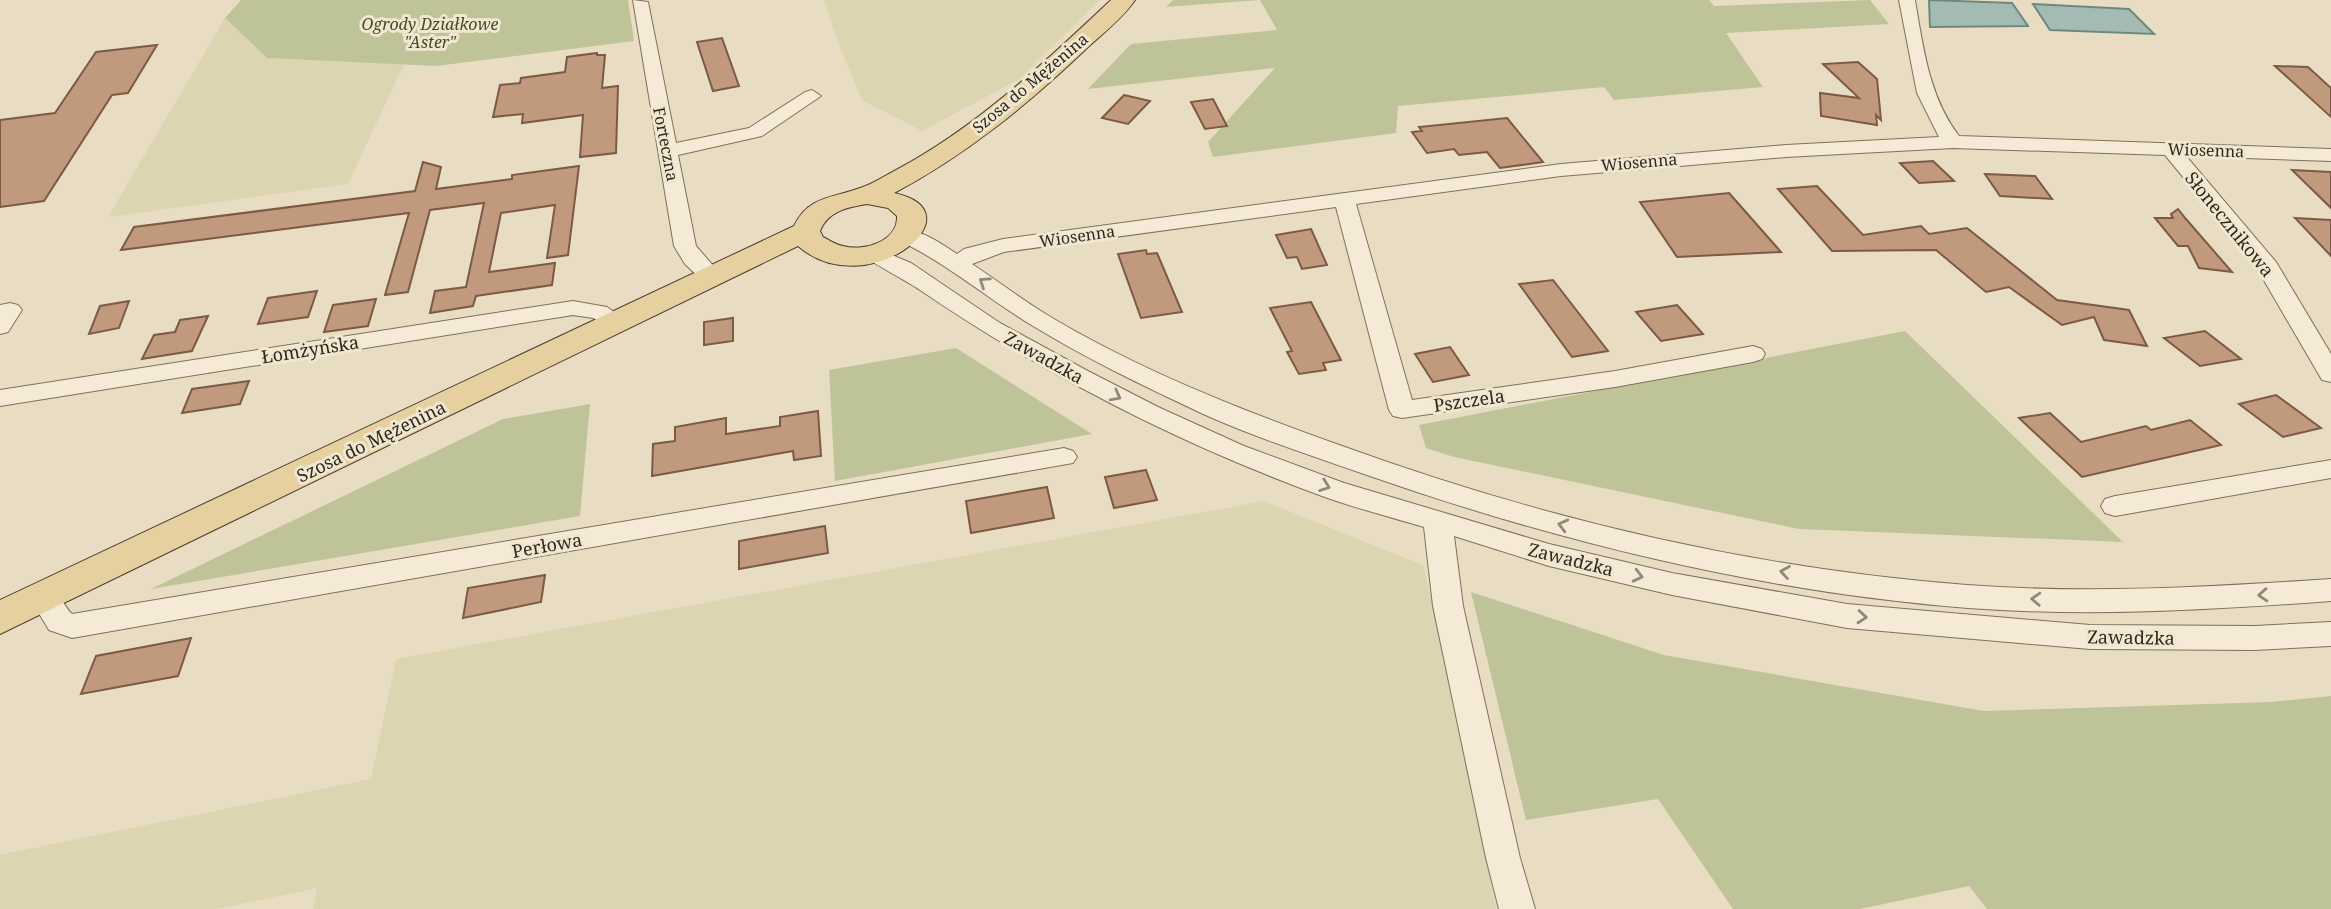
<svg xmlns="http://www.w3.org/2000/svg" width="2331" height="909" font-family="'Noto Serif',serif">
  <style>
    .farmland { fill: #dcd5b1 }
    .green { fill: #bfc498 }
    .water { fill: #a4bbb4; stroke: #6d8881; stroke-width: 2 }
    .building { fill: #c1997d; stroke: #7c5a45; stroke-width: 2 }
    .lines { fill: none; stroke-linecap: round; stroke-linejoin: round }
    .minor-casing { stroke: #806f5c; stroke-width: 2 }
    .major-casing { stroke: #4e3e30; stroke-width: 2 }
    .minor { fill: #f4ead5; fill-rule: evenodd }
    .major { fill: #e7d09f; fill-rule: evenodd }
    .oneway { stroke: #92887a }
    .labels { text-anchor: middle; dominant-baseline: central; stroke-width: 6; stroke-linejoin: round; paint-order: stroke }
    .far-park-label { font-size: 16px; font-style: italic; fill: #424b27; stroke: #f0e7d1 }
    .far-street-label { font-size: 16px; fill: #31271e; stroke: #f0e7d1 }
    .street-label { font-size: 18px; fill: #31271e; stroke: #f0e7d1 }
  </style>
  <rect width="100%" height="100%" fill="#e8ddc3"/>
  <!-- farmland -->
  <g class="farmland">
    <path d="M 824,0 L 1100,0 L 1018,80 L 922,131 L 862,100 L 836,37 Z"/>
    <path d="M 225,18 L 267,58 L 404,64 L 348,184 L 108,217 Z"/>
    <path d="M 1264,501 L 1423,565 L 1446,656 L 1496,909 L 313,909 L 317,888 L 217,909 L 0,909 L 0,855 L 371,779 L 396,659 Z"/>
  </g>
  <!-- green -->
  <g class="green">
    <path d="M 241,0 L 628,0 L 634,41 L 436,66 L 267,58 L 225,18 Z"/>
    <path d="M 1173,0 L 1709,0 L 1714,6 L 1870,0 L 1889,24 L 1726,33 L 1763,87 L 1614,100 L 1604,87 L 1398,106 L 1396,133 L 1213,157 L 1208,142 L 1275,68 L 1088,89 L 1131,44 L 1277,30 L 1260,0 L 1166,7 Z"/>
    <path d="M 1905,331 L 2123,542 L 1799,529 L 1454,457 L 1426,448 L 1419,425 Z"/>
    <path d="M 956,348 L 1092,434 L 835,481 L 829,370 Z"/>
    <path d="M 590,404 L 580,516 L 151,589 L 503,419 Z"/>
    <path d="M 1471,592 L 1664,655 L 1984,711 L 2271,702 L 2331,696 L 2331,909 L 1987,909 L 1969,886 L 1860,909 L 1733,909 L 1658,799 L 1526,820 Z"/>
  </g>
  <!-- water -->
  <g class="water">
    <path d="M 1929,0 L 2012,3 L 2028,26 L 1930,27 Z"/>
    <path d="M 2033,4 L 2129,9 L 2154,34 L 2050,30 Z"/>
  </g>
  <!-- building -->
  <g class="building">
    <path d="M 722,38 L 739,86 L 713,91 L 697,42 Z"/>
    <path d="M 157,45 L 128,93 L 112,95 L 44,201 L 0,207 L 0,120 L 55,113 L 96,52 Z"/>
    <path d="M 597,53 L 597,55 L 605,55 L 602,88 L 618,86 L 616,153 L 580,157 L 583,115 L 522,123 L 523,114 L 493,117 L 500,85 L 520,83 L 521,78 L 565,72 L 567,57 Z"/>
    <path d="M 1858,62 L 1877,79 L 1881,120 L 1876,115 L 1877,125 L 1821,116 L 1820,93 L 1859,98 L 1823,64 Z"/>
    <path d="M 2275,66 L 2308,67 L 2331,88 L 2331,117 Z"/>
    <path d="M 1124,95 L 1150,101 L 1128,124 L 1102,118 Z"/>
    <path d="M 1213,99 L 1227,126 L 1205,129 L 1191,102 Z"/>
    <path d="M 1507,118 L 1543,162 L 1500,168 L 1487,152 L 1459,155 L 1454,149 L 1427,153 L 1412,132 L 1422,131 L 1419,127 Z"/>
    <path d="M 1933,161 L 1954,181 L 1919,183 L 1900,163 Z"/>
    <path d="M 423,162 L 441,167 L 436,189 L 512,179 L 512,175 L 579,166 L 568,255 L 547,258 L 555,205 L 501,213 L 489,272 L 555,263 L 552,285 L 476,296 L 473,306 L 430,313 L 435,291 L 466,287 L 484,203 L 430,210 L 408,292 L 385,295 L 409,213 L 121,250 L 134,227 L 415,191 Z"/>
    <path d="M 2292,170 L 2331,172 L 2331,208 Z"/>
    <path d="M 1985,174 L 2035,176 L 2052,199 L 2000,196 Z"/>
    <path d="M 1817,186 L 1863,235 L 1921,226 L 1929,234 L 1967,228 L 2057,300 L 2129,310 L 2147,346 L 2104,340 L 2094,317 L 2062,325 L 2009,287 L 1986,292 L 1936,250 L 1832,251 L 1778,189 Z"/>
    <path d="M 1729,193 L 1781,252 L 1677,257 L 1640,202 Z"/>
    <path d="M 2178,209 L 2186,219 L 2232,272 L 2199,268 L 2188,246 L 2178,246 L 2155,218 L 2173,218 L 2171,214 Z"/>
    <path d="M 2295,218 L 2331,220 L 2331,256 Z"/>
    <path d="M 1311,229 L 1327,265 L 1302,269 L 1297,257 L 1287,258 L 1276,235 Z"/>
    <path d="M 1146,250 L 1147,254 L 1157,253 L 1182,312 L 1141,318 L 1118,254 Z"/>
    <path d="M 1553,280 L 1608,351 L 1572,357 L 1519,284 Z"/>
    <path d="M 317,291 L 308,317 L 258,324 L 268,298 Z"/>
    <path d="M 376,299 L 368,326 L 324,332 L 333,305 Z"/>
    <path d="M 129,301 L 119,328 L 89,334 L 100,306 Z"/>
    <path d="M 1311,302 L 1341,360 L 1323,363 L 1326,370 L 1299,374 L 1287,352 L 1292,351 L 1270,308 Z"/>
    <path d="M 1677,305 L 1703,334 L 1661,341 L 1636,312 Z"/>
    <path d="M 208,316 L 192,351 L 142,359 L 154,335 L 175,332 L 180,320 Z"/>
    <path d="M 733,318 L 733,341 L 704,345 L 704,322 Z"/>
    <path d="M 2205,331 L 2241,359 L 2200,366 L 2164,338 Z"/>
    <path d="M 1450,347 L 1469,375 L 1433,382 L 1415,354 Z"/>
    <path d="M 249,381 L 240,404 L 182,413 L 192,389 Z"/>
    <path d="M 2276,395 L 2321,428 L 2283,437 L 2239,404 Z"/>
    <path d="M 818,411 L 821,456 L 794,460 L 793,451 L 652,476 L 653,444 L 675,441 L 675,427 L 726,418 L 726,434 L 780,426 L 780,417 Z"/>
    <path d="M 2050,413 L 2081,442 L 2146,426 L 2151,430 L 2190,420 L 2221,445 L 2082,477 L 2019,418 Z"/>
    <path d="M 1146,470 L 1157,500 L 1114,508 L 1105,477 Z"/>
    <path d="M 1047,487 L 1054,518 L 971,533 L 966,501 Z"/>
    <path d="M 825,526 L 828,553 L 739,569 L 739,541 Z"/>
    <path d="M 545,575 L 541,602 L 463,618 L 468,588 Z"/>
    <path d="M 191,638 L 178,676 L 81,694 L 96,656 Z"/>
  </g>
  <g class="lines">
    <!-- minor casing -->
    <g class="minor-casing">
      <g id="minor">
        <path d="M 633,0 L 648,2 L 676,143 L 749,128 L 805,92 L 812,90 L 821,96 L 762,136 L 678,155 L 696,246 L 723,277 L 720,282 L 704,282 L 685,264 L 674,246 Z"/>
        <path d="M 1899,0 L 1915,0 C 1923,47 1929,97 1959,136 L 2331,149 L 2331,161 L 2186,156 L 2276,262 L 2331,354 L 2331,382 L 2322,380 L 2255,265 L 2165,155 L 1953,148 L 1786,157 L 1561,176 L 1356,204 L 1412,400 L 1615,371 L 1753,346 L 1762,349 L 1765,354 L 1762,359 L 1753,362 L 1615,387 L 1402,418 L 1393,416 L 1389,410 L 1336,207 L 1004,252 L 972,264 C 998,281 1022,300 1049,316 C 1141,371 1241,410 1342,446 C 1543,519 1754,569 1967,585 C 2088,594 2210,587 2331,579 L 2331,601 C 2210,610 2089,617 1968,608 C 1763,592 1558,542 1364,474 C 1310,455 1254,437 1201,413 C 1144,386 1087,359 1033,326 C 988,299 948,264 900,241 L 897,236 L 900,231 C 919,227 942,244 957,254 L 964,249 L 1003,239 L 1561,164 L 1786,145 L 1939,137 L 1917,93 Z"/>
        <path d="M 873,247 L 911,263 L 1000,323 L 1086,370 L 1158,407 L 1244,446 L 1344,483 L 1549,544 L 1672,573 L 1847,604 L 2090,625 L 2255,626 L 2331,622 L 2331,646 L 2255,650 L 2090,649 L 1847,628 L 1672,595 L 1549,566 L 1454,536 L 1463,606 L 1520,858 L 1535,909 L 1499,909 L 1486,858 L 1433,606 L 1424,527 C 1390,517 1355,508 1322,496 C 1180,444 1045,375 920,290 C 909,282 866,260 862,254 L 865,249 Z"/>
        <path d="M 573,301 L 607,307 L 629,323 L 625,328 L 617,330 L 593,318 L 573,315 L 0,406 L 0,390 Z"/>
        <path d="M 10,303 L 18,305 L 22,310 L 8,332 L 0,334 L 0,305 Z"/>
        <path d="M 1064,448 L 1073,451 L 1077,457 L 1073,463 L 72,638 L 49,630 L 29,597 L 34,589 C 59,581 58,600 72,614 Z"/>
        <path d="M 2331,460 L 2331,478 L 2115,516 L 2105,513 L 2101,506 L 2105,499 L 2115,496 Z"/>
      </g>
    </g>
    <!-- major casing -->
    <g class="major-casing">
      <path id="major" d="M 1111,0 L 1135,0 C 1123,18 1102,34 1086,49 C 1027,105 966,155 894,193 C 983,212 867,306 798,246 L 0,634 L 0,600 L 794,226 C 808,196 833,198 860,188 C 873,184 886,175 898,169 C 978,126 1045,62 1111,0 ZM 867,204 L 888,208 L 897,216 C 898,241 865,252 843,246 C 836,245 829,240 823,237 L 820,231 C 828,211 848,207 867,204 Z"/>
    </g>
    <!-- minor -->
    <use href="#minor" class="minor"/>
    <!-- major -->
    <use href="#major" class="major"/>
  </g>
  <!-- one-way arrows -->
  <defs><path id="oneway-chevron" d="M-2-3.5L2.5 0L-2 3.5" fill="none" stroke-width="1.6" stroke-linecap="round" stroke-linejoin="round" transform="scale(1.75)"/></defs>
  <g class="oneway">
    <use href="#oneway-chevron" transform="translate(984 282) rotate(-146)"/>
    <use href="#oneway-chevron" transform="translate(1116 396) rotate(28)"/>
    <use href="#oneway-chevron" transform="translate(1325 486) rotate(20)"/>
    <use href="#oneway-chevron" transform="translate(1563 525) rotate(-166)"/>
    <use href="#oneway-chevron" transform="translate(1785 572) rotate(-171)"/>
    <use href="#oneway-chevron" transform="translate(1638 576) rotate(14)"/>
    <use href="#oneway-chevron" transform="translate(2263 595) rotate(176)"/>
    <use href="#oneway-chevron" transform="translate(2036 599) rotate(-177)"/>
    <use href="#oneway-chevron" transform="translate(1862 617) rotate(5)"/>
  </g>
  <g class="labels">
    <!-- far-park labels -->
    <g class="far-park-label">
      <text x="430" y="24">Ogrody Działkowe<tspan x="430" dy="18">"Aster"</tspan></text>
    </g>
    <!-- far-street labels -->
    <g class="far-street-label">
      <text transform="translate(1030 83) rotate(-40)">Szosa do Mężenina</text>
      <text transform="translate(666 144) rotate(79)">Forteczna</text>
      <text transform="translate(2206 150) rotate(2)">Wiosenna</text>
      <text transform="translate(1639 162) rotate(-5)">Wiosenna</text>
      <text transform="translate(1077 236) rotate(-8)">Wiosenna</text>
    </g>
    <!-- street labels -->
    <g class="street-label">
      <text transform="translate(2230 224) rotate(51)">Słonecznikowa</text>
      <text transform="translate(310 349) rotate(-9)">Łomżyńska</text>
      <text transform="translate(1044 357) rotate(29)">Zawadzka</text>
      <text transform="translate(1469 400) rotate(-8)">Pszczela</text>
      <text transform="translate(371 441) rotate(-26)">Szosa do Mężenina</text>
      <text transform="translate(547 545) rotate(-10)">Perłowa</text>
      <text transform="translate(1571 559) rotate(14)">Zawadzka</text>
      <text transform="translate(2131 637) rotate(1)">Zawadzka</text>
    </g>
  </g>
</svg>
